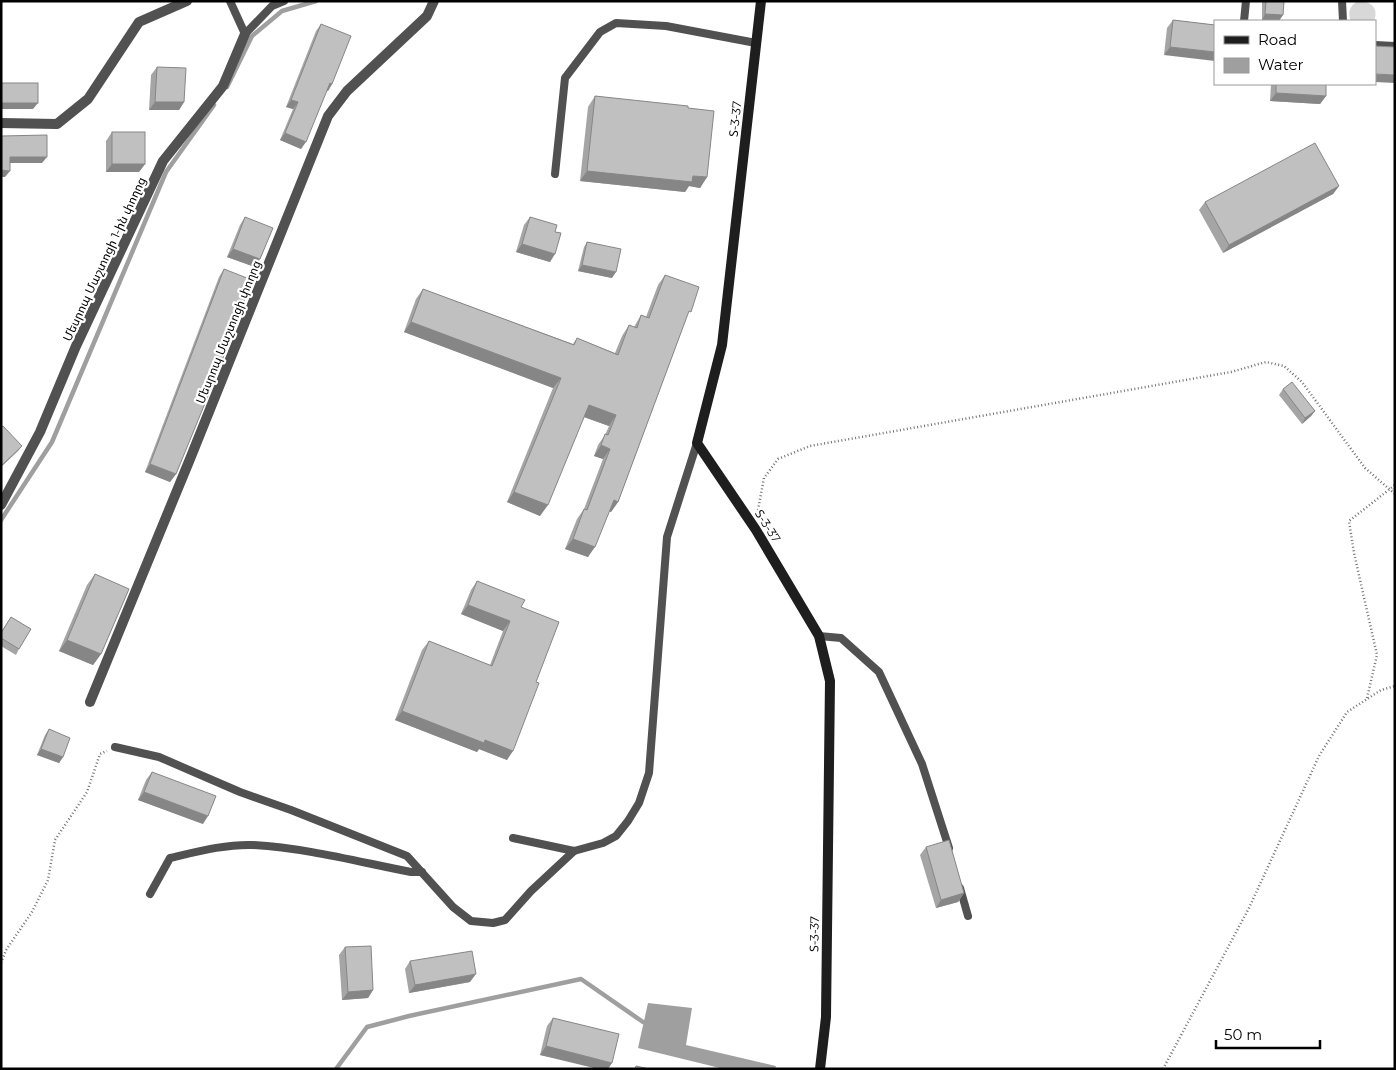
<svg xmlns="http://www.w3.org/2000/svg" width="1396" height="1070" font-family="Montserrat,'Noto Sans Armenian',sans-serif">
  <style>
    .green { fill: #d8d8d8 }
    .water { fill: #9f9f9f }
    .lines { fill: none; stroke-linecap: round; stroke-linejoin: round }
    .stream { stroke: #9f9f9f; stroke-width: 4.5 }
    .path { stroke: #737373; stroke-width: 2.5; stroke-dasharray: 1 2.5; stroke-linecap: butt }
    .service { stroke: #515151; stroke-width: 8 }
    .minor { stroke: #515151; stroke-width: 10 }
    .secondary { stroke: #1e1e1e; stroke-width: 10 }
    .wall { fill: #a5a5a5 }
    .shaded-wall { fill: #868686 }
    .building { fill: #c0c0c0; stroke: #868686 }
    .labels { text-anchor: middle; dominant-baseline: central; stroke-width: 4.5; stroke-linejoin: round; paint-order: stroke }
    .street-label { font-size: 12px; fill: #000; stroke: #fff }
  </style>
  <rect width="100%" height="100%" fill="#fff"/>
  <!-- green -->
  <path class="green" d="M 1358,1 C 1371,1 1379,8 1374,21 L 1351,21 C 1347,13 1350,5 1358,1 Z"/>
  <!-- water -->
  <path class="water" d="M 648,1003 L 692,1008 L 686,1045 L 776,1066 L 775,1069 L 724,1069 L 638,1048 Z"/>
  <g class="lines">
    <!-- stream -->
    <g class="stream">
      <path d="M 227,87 L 252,36 L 282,11 L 316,1"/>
      <path d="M 1,520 L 52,442 L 166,172 L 214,105"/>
      <path d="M 336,1069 L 367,1027 L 409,1016 L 581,979 L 643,1022"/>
    </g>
    <!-- path -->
    <g class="path">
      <path d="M 758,510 L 764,478 L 778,459 L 810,446 L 1231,372 L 1266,362 L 1284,366 L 1302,382 L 1365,468 L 1395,494"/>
      <path d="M 1367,698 L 1377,655 L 1354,553 L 1349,521 L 1395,485"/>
      <path d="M 1,963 L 6,950 L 32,912 L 48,880 L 55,840 L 87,792 L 100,754 L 107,751"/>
      <path d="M 1163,1069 L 1249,908 L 1319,756 L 1347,712 L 1381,690 L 1395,686"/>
    </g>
    <!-- service -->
    <g class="service">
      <path d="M 230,1 L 245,34 L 272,6 L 284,1"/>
      <path d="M 1342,1 L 1343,21"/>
      <path d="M 1244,21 L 1246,1"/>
      <path d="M 1375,45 L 1395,46"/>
      <path d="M 555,174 L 565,78 L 600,32 L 616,23 L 666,26 L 756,43"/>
      <path d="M 819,636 L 841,638 L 879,672 L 922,764 L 949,848"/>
      <path d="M 115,747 L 159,757 L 240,792 L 291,810 L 407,856 L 453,907 L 471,921 L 493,923 L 505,920 L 531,891 L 574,851"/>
      <path d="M 513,838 L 574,851 L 603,843 L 616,836 L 628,821 L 639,803 L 649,773 L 667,537 L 697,443"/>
      <path d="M 960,888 L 968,916"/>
      <path d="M 150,894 L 170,858 C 196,852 225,844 253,845 C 306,848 359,862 411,872 L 422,872"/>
    </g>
    <!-- minor -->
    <g class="minor">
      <path d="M 1,123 L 57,124 L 88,99 L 139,22 L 187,1"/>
      <path d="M 1,505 L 40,432 L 76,346 L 163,161 L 223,86 L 245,34"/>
      <path d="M 90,702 L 190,459 L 328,116 L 347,91 L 427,16 L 434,1"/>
    </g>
    <!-- secondary -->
    <path class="secondary" d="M 761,1 L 722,345 L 697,443 L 756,530 L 819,636 L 830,681 L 826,1017 L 820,1069"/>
  </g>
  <!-- wall -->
  <g class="wall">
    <path d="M 1262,1 L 1284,1 L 1279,21 L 1262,20 Z"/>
    <path d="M 1173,20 L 1215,25 L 1164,55 L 1167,28 Z"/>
    <path d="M 321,24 L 332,84 L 328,91 L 326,90 L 301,149 L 280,140 L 293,109 L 286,107 L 316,31 Z"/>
    <path d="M 157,67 L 184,102 L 179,110 L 149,110 L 151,75 Z"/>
    <path d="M 1271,84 L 1326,84 L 1326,96 L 1320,104 L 1270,101 Z"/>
    <path d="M 595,96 L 688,108 L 707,177 L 700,188 L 689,186 L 685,192 L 580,181 L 588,107 Z"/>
    <path d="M 112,132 L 145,164 L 139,172 L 106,172 L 106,141 Z"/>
    <path d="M 1339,186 L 1333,194 L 1223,253 L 1199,210 L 1205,202 Z"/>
    <path d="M 245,217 L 255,267 L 227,257 L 240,225 Z"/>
    <path d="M 530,217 L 555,232 L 550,262 L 516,252 L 524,225 Z"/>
    <path d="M 587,242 L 612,278 L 578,271 L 584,247 Z"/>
    <path d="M 224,269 L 176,474 L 170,482 L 145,472 L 219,277 Z"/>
    <path d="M 665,275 L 686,318 L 618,502 L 611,512 L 609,511 L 588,557 L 565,549 L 577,519 L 584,509 L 603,459 L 594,456 L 598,445 L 605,435 L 609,426 L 584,417 L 540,516 L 507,502 L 553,388 L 404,332 L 416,299 L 423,289 L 573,344 L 577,338 L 615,353 L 622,336 L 629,325 L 634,327 L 641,315 L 646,317 L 658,285 Z"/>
    <path d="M 1283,389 L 1315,411 L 1311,416 L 1302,424 L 1279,395 Z"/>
    <path d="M 95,574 L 101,654 L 93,665 L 59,651 L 87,585 Z"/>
    <path d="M 477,581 L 521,607 L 536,682 L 507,760 L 479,749 L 477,752 L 395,720 L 422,650 L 429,641 L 490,665 L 503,631 L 461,614 L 471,590 Z"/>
    <path d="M 11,617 L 19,649 L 16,655 L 1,646 L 1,632 Z"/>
    <path d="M 49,729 L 63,757 L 59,763 L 37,755 L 45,735 Z"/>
    <path d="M 152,772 L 203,824 L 138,800 L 146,780 Z"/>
    <path d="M 926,847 L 964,893 L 958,902 L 936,908 L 920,855 Z"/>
    <path d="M 345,947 L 373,990 L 368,998 L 342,1000 L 339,955 Z"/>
    <path d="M 410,961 L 470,982 L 409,993 L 405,969 Z"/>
    <path d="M 553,1018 L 608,1069 L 540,1055 L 547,1026 Z"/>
  </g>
  <!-- shaded-wall -->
  <g class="shaded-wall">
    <path d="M 1265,14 L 1283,15 L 1279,21 L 1262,20 Z"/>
    <path d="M 1170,47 L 1215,52 L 1215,61 L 1164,55 Z"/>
    <path d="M 1375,74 L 1395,75 L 1395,83 L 1375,82 Z"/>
    <path d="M 330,83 L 332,84 L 328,91 L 325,90 Z"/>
    <path d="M 1276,93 L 1326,96 L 1320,104 L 1270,101 Z"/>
    <path d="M 291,100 L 298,102 L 293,109 L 286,107 Z"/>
    <path d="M 155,102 L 184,102 L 179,110 L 149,110 Z"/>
    <path d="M 1,103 L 38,103 L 33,109 L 1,109 Z"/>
    <path d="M 285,133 L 306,142 L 301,149 L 280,140 Z"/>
    <path d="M 10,157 L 47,157 L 42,163 L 6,163 Z"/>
    <path d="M 112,164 L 145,164 L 139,172 L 106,172 Z"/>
    <path d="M 1,170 L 10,171 L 5,177 L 1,177 Z"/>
    <path d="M 587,171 L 693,176 L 707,177 L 700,188 L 689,186 L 685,192 L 580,181 Z"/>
    <path d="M 1339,186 L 1333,194 L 1223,253 L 1229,245 Z"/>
    <path d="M 522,244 L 555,254 L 550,262 L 516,252 Z"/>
    <path d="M 233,249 L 260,259 L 255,267 L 227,257 Z"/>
    <path d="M 582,265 L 616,272 L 612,278 L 578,271 Z"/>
    <path d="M 411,322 L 561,378 L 553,388 L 404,332 Z"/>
    <path d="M 589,405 L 616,415 L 609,426 L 581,416 Z"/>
    <path d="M 1315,411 L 1311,416 L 1302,424 L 1305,418 Z"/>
    <path d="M 601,445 L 610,449 L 603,459 L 594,456 Z"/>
    <path d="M 22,446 L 18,451 L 1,467 L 1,466 Z"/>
    <path d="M 150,464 L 176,474 L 170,482 L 145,472 Z"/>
    <path d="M 514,492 L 548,505 L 540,516 L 507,502 Z"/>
    <path d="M 614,500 L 618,502 L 611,512 L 606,510 Z"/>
    <path d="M 573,539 L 595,547 L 588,557 L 565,549 Z"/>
    <path d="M 468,605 L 510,621 L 503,631 L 461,614 Z"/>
    <path d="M 67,640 L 101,654 L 93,665 L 59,651 Z"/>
    <path d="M 402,711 L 485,740 L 513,751 L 507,760 L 479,749 L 477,752 L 395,720 Z"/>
    <path d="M 41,749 L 63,757 L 59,763 L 37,755 Z"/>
    <path d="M 144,792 L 208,816 L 203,824 L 138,800 Z"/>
    <path d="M 964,893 L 958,902 L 936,908 L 941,900 Z"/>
    <path d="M 476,974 L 470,982 L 409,993 L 415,985 Z"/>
    <path d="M 373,990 L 368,998 L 342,1000 L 348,992 Z"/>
    <path d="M 546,1046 L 612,1063 L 608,1069 L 598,1069 L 540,1055 Z"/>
  </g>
  <!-- building -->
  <g class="building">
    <path d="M 1266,1 L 1284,1 L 1283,15 L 1265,14 Z"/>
    <path d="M 1173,20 L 1215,25 L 1215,52 L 1170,47 Z"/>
    <path d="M 321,24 L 351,36 L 332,84 L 330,83 L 306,142 L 285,133 L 298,102 L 291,100 Z"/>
    <path d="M 1375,46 L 1395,47 L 1395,75 L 1375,74 Z"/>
    <path d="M 157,67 L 186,68 L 184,102 L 155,102 Z"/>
    <rect x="1" y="83" width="37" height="20"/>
    <path d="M 1276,84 L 1326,84 L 1326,96 L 1276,93 Z"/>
    <path d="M 595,96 L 688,106 L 688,108 L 714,111 L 707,177 L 693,176 L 692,182 L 587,171 Z"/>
    <rect x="112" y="132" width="33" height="32"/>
    <path d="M 47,135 L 47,157 L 10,157 L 10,171 L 1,170 L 1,136 Z"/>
    <path d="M 1315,143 L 1339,186 L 1229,245 L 1205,202 Z"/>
    <path d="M 245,217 L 273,228 L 260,259 L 233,249 Z"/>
    <path d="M 530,217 L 557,225 L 555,232 L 561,233 L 555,254 L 522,244 Z"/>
    <path d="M 587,242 L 621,249 L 616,272 L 582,265 Z"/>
    <path d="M 224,269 L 252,280 L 217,374 L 176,474 L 150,464 Z"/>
    <path d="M 665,275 L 699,287 L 691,312 L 689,311 L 618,502 L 614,500 L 595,547 L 573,539 L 584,509 L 587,510 L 610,449 L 601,445 L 605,434 L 608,435 L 616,415 L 589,405 L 548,505 L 514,492 L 561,378 L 411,322 L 423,289 L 574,345 L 577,338 L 618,355 L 629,325 L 637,328 L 641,315 L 649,318 Z"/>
    <path d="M 1292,382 L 1315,411 L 1305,418 L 1283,389 Z"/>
    <path d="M 3,426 L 22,446 L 1,466 L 1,427 Z"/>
    <path d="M 95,574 L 129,589 L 101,654 L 67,640 Z"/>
    <path d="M 477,581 L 525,600 L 521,607 L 559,622 L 536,682 L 539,683 L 513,751 L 485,740 L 484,743 L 402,711 L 429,641 L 492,666 L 510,621 L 468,605 Z"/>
    <path d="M 11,617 L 31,629 L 19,649 L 1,638 L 1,633 Z"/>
    <path d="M 49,729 L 70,738 L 63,757 L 41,749 Z"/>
    <path d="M 152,772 L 216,796 L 208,816 L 144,792 Z"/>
    <path d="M 949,840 L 964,893 L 941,900 L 926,847 Z"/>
    <path d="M 371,946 L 373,990 L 348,992 L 345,947 Z"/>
    <path d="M 472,951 L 476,974 L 415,985 L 410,961 Z"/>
    <path d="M 553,1018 L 619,1034 L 612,1063 L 546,1046 Z"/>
    <path d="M 636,1066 L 649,1069 L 635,1069 Z"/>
  </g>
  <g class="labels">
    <!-- street labels -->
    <g class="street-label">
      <text transform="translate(735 119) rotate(-84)">Տ-3-37</text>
      <text transform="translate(104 259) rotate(-65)">Մեսրոպ Մաշտոցի 1-ին փողոց</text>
      <text transform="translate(228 332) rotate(-68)">Մեսրոպ Մաշտոցի փողոց</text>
      <text transform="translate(768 526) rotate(57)">Տ-3-37</text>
      <text transform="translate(814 934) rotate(-89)">Տ-3-37</text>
    </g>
  </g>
  <!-- border -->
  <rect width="1396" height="1070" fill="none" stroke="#000000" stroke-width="5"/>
  <!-- legend -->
  <rect x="1214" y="20" width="162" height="65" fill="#ffffff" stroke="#999999"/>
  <rect x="1224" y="36" width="25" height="8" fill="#1e1e1e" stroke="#999999"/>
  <text x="1258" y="45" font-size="15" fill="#000000">Road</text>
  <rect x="1224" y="58" width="25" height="15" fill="#9f9f9f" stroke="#999999"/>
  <text x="1258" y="70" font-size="15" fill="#000000">Water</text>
  <!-- scale -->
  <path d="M1216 1040v8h104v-8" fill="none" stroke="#000000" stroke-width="2.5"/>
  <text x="1224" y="1040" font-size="15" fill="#000000" stroke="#ffffff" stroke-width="4" paint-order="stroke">50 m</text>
</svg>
